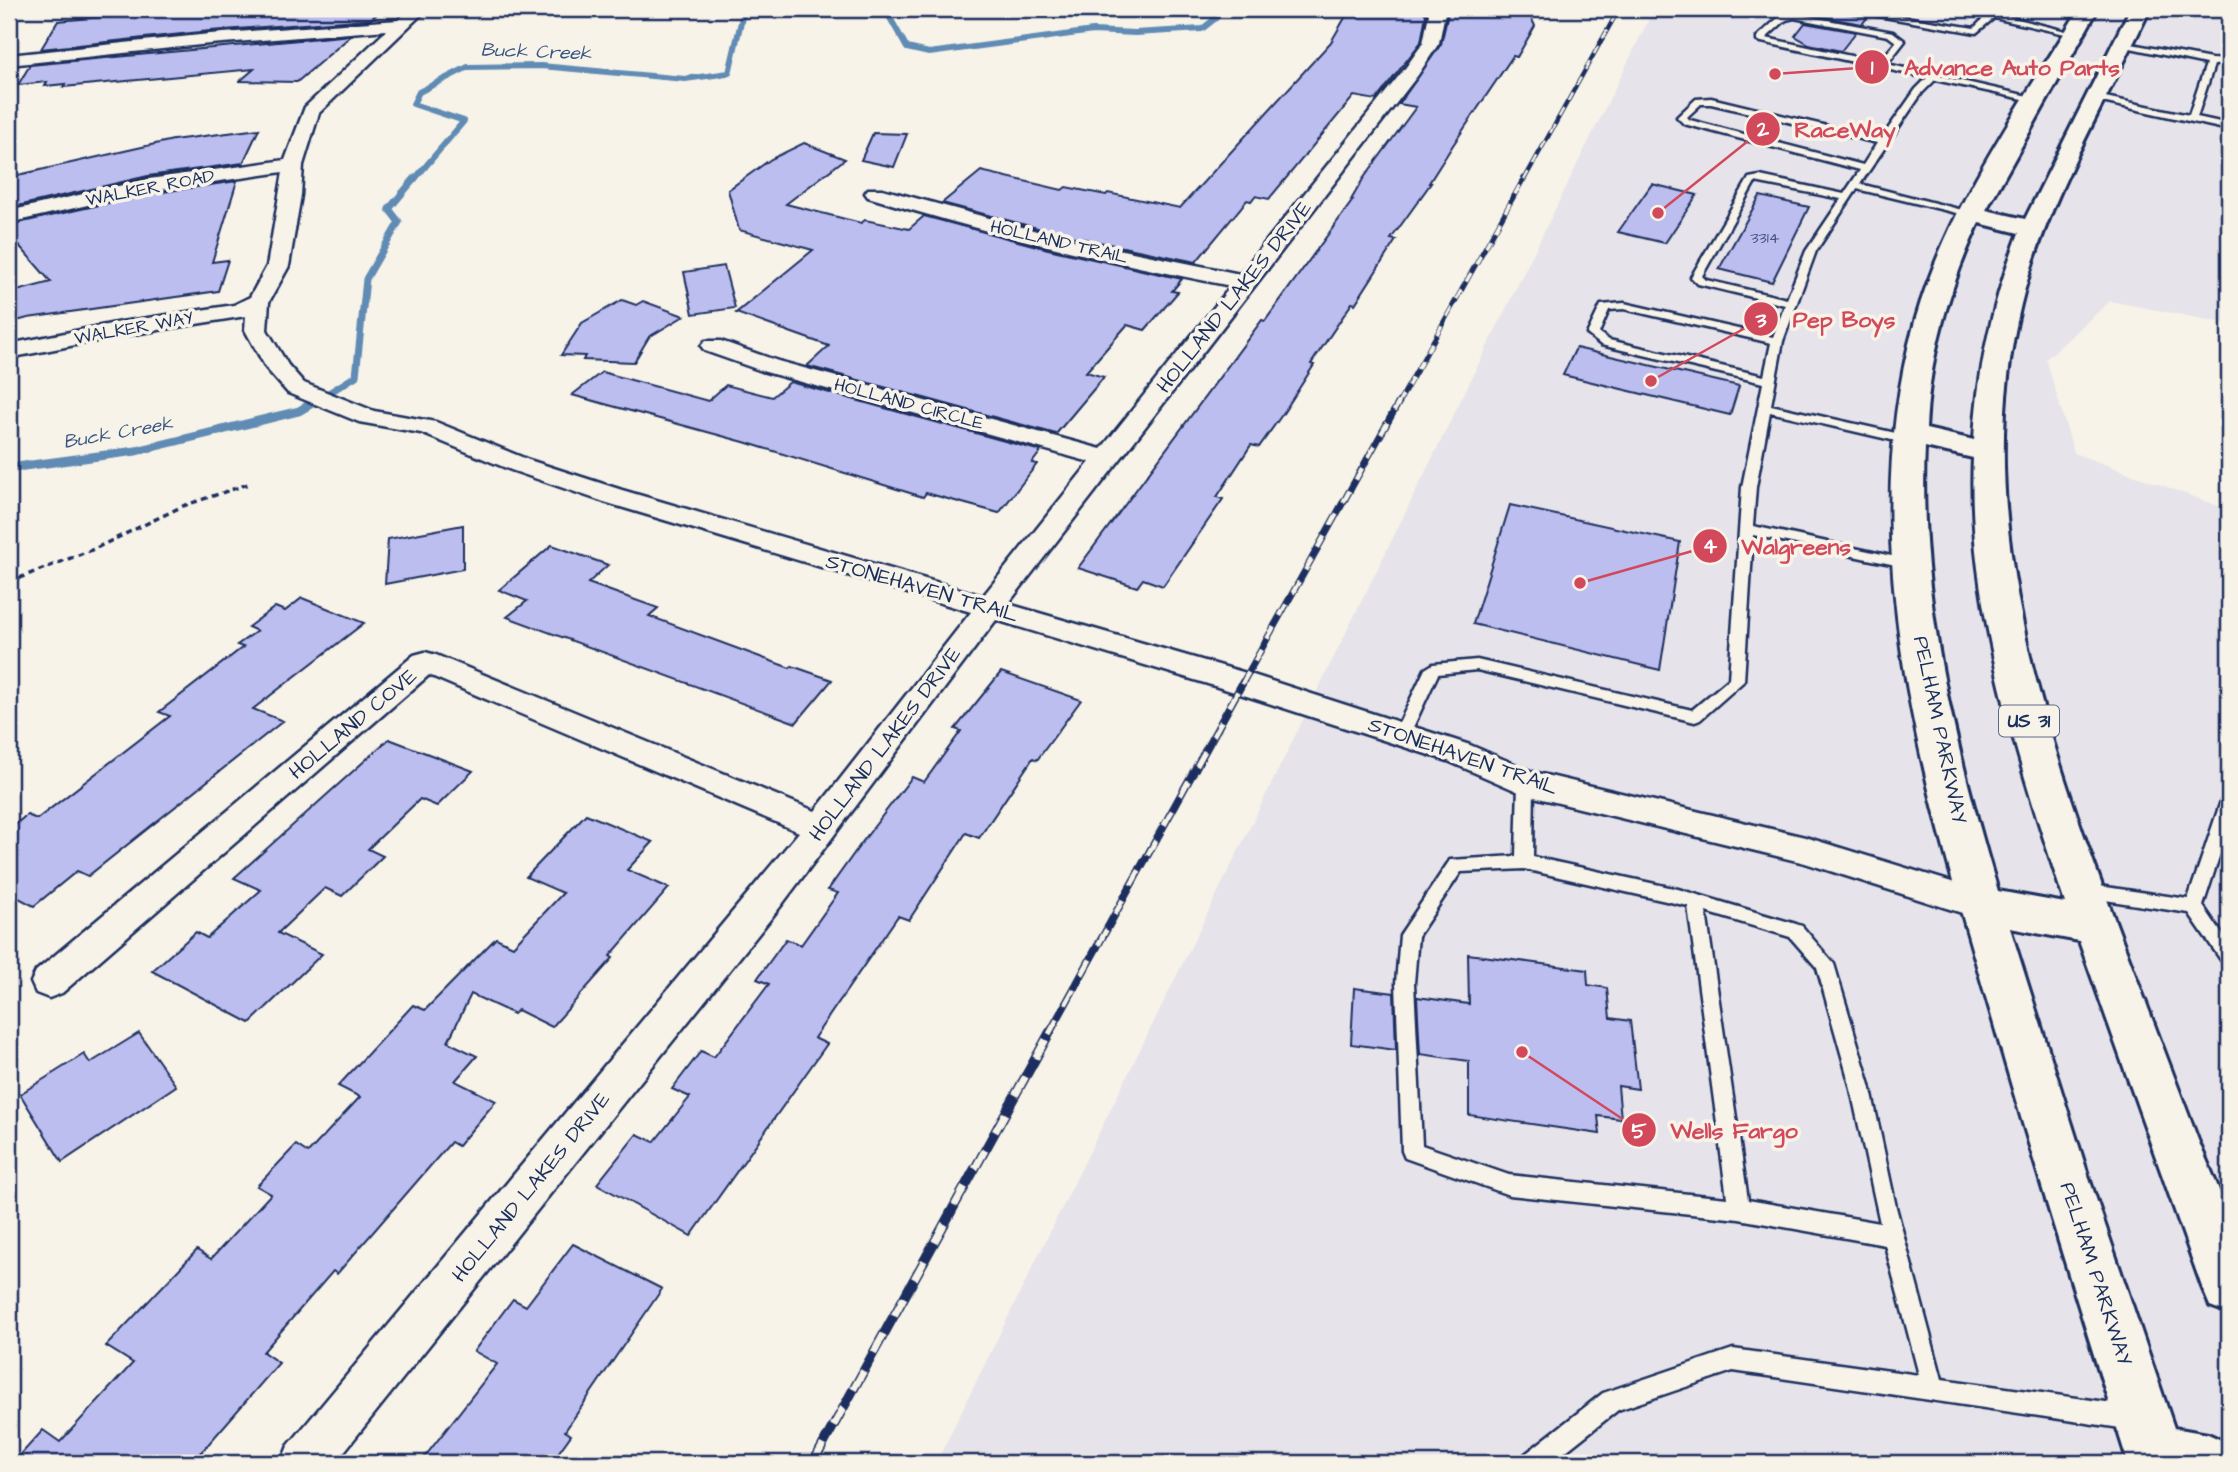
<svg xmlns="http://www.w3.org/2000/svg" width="2238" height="1472" font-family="'Architects Daughter',sans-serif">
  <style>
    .built { fill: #e6e3ea }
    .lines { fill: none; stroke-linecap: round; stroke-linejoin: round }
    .stream-far2 { stroke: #618bb4; stroke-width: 6 }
    .stream-far1 { stroke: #618bb4; stroke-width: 7 }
    .stream { stroke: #618bb4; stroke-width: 9 }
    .building { fill: #bdbef0; stroke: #1b2f5e; stroke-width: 2 }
    .service-casing { stroke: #1b2f5e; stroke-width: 5 }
    .minor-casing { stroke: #1b2f5e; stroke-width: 5 }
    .primary-casing { stroke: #1b2f5e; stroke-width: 6 }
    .path { stroke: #1b2f5e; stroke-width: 3.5; stroke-dasharray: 6 4.5; stroke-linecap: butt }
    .service { fill: #f7f3e8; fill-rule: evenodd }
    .minor { fill: #f7f3e8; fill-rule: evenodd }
    .primary { fill: #f7f3e8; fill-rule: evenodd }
    .rail-far4-casing { stroke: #1b2f5e; stroke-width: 4.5 }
    .rail-far3-casing { stroke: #1b2f5e; stroke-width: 5 }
    .rail-far2-casing { stroke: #1b2f5e; stroke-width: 7 }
    .rail-far1-casing { stroke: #1b2f5e; stroke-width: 8 }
    .rail-casing { stroke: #1b2f5e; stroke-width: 10 }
    .rail-far4 { stroke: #f7f3e8; stroke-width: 2.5; stroke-dasharray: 9; stroke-linecap: butt }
    .rail-far3 { stroke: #f7f3e8; stroke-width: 3.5; stroke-dasharray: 10; stroke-linecap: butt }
    .rail-far2 { stroke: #f7f3e8; stroke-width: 4.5; stroke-dasharray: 13; stroke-linecap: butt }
    .rail-far1 { stroke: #f7f3e8; stroke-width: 5; stroke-dasharray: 17; stroke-linecap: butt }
    .rail { stroke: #f7f3e8; stroke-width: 7; stroke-dasharray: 21; stroke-linecap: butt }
    .labels { text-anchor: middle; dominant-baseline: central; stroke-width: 7; stroke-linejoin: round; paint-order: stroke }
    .far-number-label { font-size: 16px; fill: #445382 }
    .far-street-label { font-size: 18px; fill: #1b2f5e; stroke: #f7f3e8 }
    .far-water-label { font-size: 19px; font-style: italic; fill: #385582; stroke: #f7f3e8 }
    .shield { fill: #f7f3e8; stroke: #5d6a87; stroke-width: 2 }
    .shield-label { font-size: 19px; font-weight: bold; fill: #1b2f5e }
    .street-label { font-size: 21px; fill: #1b2f5e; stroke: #f7f3e8 }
    .leader { fill: none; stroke: #d1495b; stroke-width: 2.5 }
    .callout-dot { fill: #d1495b; stroke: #f7f3e8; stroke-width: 2.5 }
    .mark-label { font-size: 21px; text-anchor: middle; font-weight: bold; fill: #fff }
    .callout-label { font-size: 23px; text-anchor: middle; font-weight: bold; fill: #d1495b; stroke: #f7f3e8; stroke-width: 7; stroke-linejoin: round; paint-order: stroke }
  </style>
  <rect width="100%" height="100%" fill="#f7f3e8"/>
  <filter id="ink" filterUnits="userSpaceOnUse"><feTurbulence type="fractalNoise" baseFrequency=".0143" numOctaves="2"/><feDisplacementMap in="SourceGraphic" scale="14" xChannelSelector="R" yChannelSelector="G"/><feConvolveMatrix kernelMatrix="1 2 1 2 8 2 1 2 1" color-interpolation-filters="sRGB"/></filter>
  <g filter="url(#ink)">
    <!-- built -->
    <path class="built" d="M 1654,9 L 2229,9 L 2229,324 L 2110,301 L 2046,359 L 2074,453 L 2229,510 L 2229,1463 L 936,1463 Z"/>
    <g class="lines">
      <!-- stream-far2 -->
      <g class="stream-far2">
        <path d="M 885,9 L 907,48 L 929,53 L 1093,31 L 1135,33 L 1202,29 L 1216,18 L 1207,9"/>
        <path d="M 414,180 L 464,121 L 413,104 L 419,92 L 468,67 L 541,66 L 685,79 L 729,73 L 744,9"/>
      </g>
      <!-- stream-far1 -->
      <path class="stream-far1" d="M 311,404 L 356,376 L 366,279 L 399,222 L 389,209 L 415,178"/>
      <!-- stream -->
      <path class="stream" d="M 9,468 L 136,451 L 299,411 L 314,402"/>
    </g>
    <!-- building -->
    <g class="building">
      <path d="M 190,9 L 383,9 L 371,19 L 210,31 L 41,49 L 58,21 Z"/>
      <path d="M 1350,9 L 1422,9 L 1426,15 L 1421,42 L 1376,100 L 1354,96 L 1269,199 L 1255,196 L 1251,201 L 1247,200 L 1196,262 L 1060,234 L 942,203 L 981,171 L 1062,190 L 1066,187 L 1106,195 L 1108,193 L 1180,208 L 1331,42 Z"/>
      <path d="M 1445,9 L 1527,9 L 1535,26 L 1517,57 L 1513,56 L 1453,145 L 1429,183 L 1431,183 L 1391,239 L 1396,240 L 1355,304 L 1352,303 L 1311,364 L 1314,365 L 1284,412 L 1259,447 L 1251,445 L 1217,497 L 1223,499 L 1163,586 L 1143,579 L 1137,587 L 1078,568 L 1262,320 L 1265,321 L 1353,200 L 1351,200 L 1363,179 L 1416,107 L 1399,104 L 1441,44 L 1448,14 Z"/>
      <path d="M 1817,9 L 1835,9 L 1838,12 L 1868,17 L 1862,24 L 1812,15 Z"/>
      <path d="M 1805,23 L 1856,32 L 1841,51 L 1809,44 L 1795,36 Z"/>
      <path d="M 352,35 L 297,82 L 240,81 L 254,69 L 63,87 L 65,84 L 45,86 L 47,82 L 18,85 L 30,65 Z"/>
      <path d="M 259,129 L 243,163 L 148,176 L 9,208 L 9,177 L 173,140 Z"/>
      <path d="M 873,133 L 907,134 L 894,167 L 861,160 Z"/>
      <path d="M 804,143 L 845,159 L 786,204 L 861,223 L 865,220 L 909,229 L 924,216 L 1048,249 L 1182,279 L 1172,291 L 1178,292 L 1145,330 L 1127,325 L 1086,372 L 1104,377 L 1056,434 L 807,366 L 829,346 L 736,313 L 813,250 L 739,230 L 728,190 L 771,159 Z"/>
      <path d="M 237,181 L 212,262 L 228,260 L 218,291 L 28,318 L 9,323 L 9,293 L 51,282 L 9,234 L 9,225 L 149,194 Z"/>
      <path d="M 1652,184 L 1697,195 L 1665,243 L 1618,232 Z"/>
      <path d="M 1760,196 L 1809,207 L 1772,282 L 1719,269 Z"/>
      <path d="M 724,266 L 735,308 L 693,314 L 684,272 Z"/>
      <path d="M 622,300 L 636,305 L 643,301 L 684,316 L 649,337 L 634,362 L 583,360 L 585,356 L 561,355 L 582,323 Z"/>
      <path d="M 1576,348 L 1739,386 L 1730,415 L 1563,375 Z"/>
      <path d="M 602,372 L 708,401 L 726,385 L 772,397 L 790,382 L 1041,451 L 1032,463 L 1037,464 L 999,513 L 926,493 L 923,497 L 744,442 L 572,395 Z"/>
      <path d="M 1510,505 L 1680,542 L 1660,670 L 1473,624 Z"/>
      <path d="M 463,525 L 463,569 L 385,584 L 388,539 Z"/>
      <path d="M 552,545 L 608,565 L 588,583 L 658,608 L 649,616 L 790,668 L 792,666 L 832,680 L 796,723 L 507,617 L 527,601 L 499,590 Z"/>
      <path d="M 302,598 L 364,623 L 253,709 L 283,721 L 88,876 L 77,871 L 34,906 L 9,893 L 9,829 L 27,815 L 37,819 L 170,716 L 159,712 L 243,647 L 237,645 L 257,631 L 248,627 L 275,607 L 285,611 Z"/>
      <path d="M 1001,672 L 1081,700 L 1037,760 L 1033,758 L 979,838 L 966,833 L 909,920 L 898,916 L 814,1038 L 827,1044 L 691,1236 L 597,1184 L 637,1134 L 654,1142 L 690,1097 L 672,1089 L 701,1051 L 714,1057 L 769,984 L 757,979 L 786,939 L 801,945 L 838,893 L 828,890 L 860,845 L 912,777 L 924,782 L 961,731 L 955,729 Z"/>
      <path d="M 389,739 L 473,771 L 437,806 L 420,799 L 368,849 L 383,856 L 342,896 L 325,888 L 278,933 L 322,954 L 250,1023 L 152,971 L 196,932 L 207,938 L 261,890 L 234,878 Z"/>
      <path d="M 586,814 L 653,842 L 627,870 L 669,888 L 610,956 L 613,958 L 552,1027 L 518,1010 L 514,1014 L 471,994 L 448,1042 L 477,1056 L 455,1081 L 496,1101 L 458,1146 L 451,1142 L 337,1274 L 333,1271 L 263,1352 L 279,1363 L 192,1463 L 13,1463 L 43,1430 L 60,1442 L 133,1363 L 106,1346 L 197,1250 L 211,1259 L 271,1194 L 257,1186 L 296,1145 L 308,1153 L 360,1097 L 338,1086 L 413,1005 L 425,1010 L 496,938 L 513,946 L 563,893 L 526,877 Z"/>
      <path d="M 1468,954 L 1587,970 L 1588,985 L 1607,988 L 1610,1018 L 1630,1021 L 1638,1089 L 1618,1086 L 1621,1119 L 1598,1116 L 1600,1134 L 1469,1115 L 1469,1061 L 1420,1054 L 1417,997 L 1469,1004 Z"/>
      <path d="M 1354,988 L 1394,993 L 1396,1050 L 1351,1044 Z"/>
      <path d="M 139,1033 L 176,1086 L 62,1162 L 20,1094 L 84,1054 L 90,1063 Z"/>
      <path d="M 573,1244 L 662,1289 L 565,1431 L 571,1435 L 551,1463 L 420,1463 L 497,1364 L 474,1351 L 513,1299 L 526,1306 Z"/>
    </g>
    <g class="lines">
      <!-- service casing -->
      <g class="service-casing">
        <g id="service">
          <path d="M 1838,9 L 1855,9 L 1974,28 L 1986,16 L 1947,9 L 1990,12 L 1992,9 L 2000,9 L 1997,14 L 2078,34 L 2074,36 L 1994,18 L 1976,33 Z"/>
          <path d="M 1794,14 L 1893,32 L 1905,41 L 1887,64 L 2041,99 L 2037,102 L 1935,80 L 1922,93 L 1860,184 L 1978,214 L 1973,217 L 1857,189 L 1816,251 L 1783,341 L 1771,405 L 1909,436 L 1915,440 L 1909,444 L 1770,412 L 1756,487 L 1753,526 L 1910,560 L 1917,564 L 1910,568 L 1753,535 L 1744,681 L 1700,720 L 1695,722 L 1477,670 L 1438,674 L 1408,738 L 1396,738 L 1394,734 L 1425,669 L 1433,664 L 1477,660 L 1692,710 L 1729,679 L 1742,487 L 1763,383 L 1601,345 L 1587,334 L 1601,305 L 1624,303 L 1773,337 L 1785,305 L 1698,284 L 1691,277 L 1749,178 L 1760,176 L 1844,194 L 1860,170 L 1684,124 L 1677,117 L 1696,99 L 1711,98 L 1881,139 L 1916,89 L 1927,78 L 1757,41 L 1757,37 L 1780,16 ZM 1794,18 L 1888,36 L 1896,42 L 1879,62 L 1766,38 L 1786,20 ZM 1701,104 L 1711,104 L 1877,143 L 1863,165 L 1690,120 L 1687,117 ZM 1755,182 L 1841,199 L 1806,251 L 1787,299 L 1706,280 L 1702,276 ZM 1624,309 L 1771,343 L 1764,376 L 1609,340 L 1599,333 L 1609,310 Z"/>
          <path d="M 2121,42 L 2211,59 L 2229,60 L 2229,64 L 2214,65 L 2197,117 L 2229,124 L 2229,130 L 2093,100 L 2093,96 L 2096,95 L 2189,115 L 2206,64 L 2121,46 Z"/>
          <path d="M 1526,777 L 1532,779 L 1534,783 L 1533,857 L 1678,889 L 1796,924 L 1802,926 L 1834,964 L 1870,1085 L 1896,1207 L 1942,1379 L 2134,1406 L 2142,1410 L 2146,1418 L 2142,1426 L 2134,1430 L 1733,1371 L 1618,1410 L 1551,1463 L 1520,1463 L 1524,1455 L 1603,1393 L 1733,1349 L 1919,1375 L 1885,1245 L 1739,1219 L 1509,1195 L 1405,1158 L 1402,1151 L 1396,983 L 1400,935 L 1450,860 L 1516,856 L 1518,783 L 1520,779 ZM 1524,869 L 1688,906 L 1727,1198 L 1509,1175 L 1422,1145 L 1414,983 L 1418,936 L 1461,872 ZM 1706,912 L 1790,937 L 1817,968 L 1850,1085 L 1880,1223 L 1748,1200 Z"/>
          <path d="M 2229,795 L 2229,826 L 2203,906 L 2229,944 L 2229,966 L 2223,963 L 2189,913 L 2079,896 L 2076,891 L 2079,886 L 2085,884 L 2188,899 L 2221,801 L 2223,797 Z"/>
        </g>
      </g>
      <!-- minor casing -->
      <g class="minor-casing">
        <path id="minor" d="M 410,9 L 427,9 L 319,113 L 303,165 L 301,195 L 289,266 L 269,302 L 267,330 L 288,365 L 304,383 L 374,411 L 436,422 L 529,460 L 622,490 L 983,596 L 1090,462 L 762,371 L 705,351 L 701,346 L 705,341 L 721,341 L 778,361 L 1101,449 L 1231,286 C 1109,262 987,234 868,197 L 865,193 L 868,189 L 882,189 L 1059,237 L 1240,274 L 1406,67 L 1423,43 L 1429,14 L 1425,9 L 1442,9 L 1445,13 L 1439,43 L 1418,75 L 1008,604 L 1253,675 L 1470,745 L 1533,772 L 1805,837 L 1981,891 L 1993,895 L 1999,905 L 1993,915 L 1981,919 L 1805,863 L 1526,795 L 1448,761 L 1231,691 L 996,620 L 780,907 L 335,1463 L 281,1463 L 288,1446 L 799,832 L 429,675 L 62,993 L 49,998 L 36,993 L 31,982 L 36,971 L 414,655 L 425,652 L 436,655 L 815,811 L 971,612 L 604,502 L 511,470 L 421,433 L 359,422 L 288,393 L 266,368 L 245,330 L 246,316 L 121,336 L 9,358 L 9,344 L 121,322 L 234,305 L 250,297 L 267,266 L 283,172 L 149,191 L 9,223 L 9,211 L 149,179 L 285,160 L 305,107 L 387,30 L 210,44 L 9,65 L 9,55 L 210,34 L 398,20 Z"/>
      </g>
      <!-- primary casing -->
      <g class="primary-casing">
        <path id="primary" d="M 2079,9 L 2098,9 L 1986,210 L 2025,219 L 2130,9 L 2150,9 C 2104,106 2046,201 2021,304 C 1966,528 2054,759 2132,966 C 2154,1024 2176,1082 2198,1140 C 2208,1165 2221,1191 2228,1217 C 2234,1240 2229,1288 2229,1313 L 2210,1306 L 2202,1287 L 2079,941 L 2010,928 L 2088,1175 L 2174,1428 L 2208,1434 L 2228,1443 L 2229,1463 L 2128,1463 C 2081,1314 2034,1165 1991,1014 C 1927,794 1850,550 1915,321 C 1947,208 2019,108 2079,9 ZM 1979,223 L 2019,233 C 1993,300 1978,367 1974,440 L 1926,429 C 1929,357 1949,287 1979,223 ZM 1925,447 L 1973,458 C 1966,601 2020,768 2065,903 L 1998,891 C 1955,746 1918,599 1925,447 Z"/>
      </g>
      <!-- path -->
      <path class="path" d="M 9,582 L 94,549 L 183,506 L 251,483"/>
      <!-- service -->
      <use href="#service" class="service"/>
      <!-- minor -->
      <use href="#minor" class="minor"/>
      <!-- primary -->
      <use href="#primary" class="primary"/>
      <!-- rail-far4 casing -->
      <g class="rail-far4-casing">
        <path id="rail-far4" d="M 1524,180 L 1619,9"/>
      </g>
      <!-- rail-far3 casing -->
      <g class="rail-far3-casing">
        <path id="rail-far3" d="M 1398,404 L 1524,178"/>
      </g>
      <!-- rail-far2 casing -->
      <g class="rail-far2-casing">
        <path id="rail-far2" d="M 1242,684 L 1399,402"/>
      </g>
      <!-- rail-far1 casing -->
      <g class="rail-far1-casing">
        <path id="rail-far1" d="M 1049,1034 L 1243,682"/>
      </g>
      <!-- rail casing -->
      <g class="rail-casing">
        <path id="rail" d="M 813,1463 L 1050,1032"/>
      </g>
      <!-- rail-far4 -->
      <use href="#rail-far4" class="rail-far4"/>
      <!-- rail-far3 -->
      <use href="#rail-far3" class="rail-far3"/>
      <!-- rail-far2 -->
      <use href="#rail-far2" class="rail-far2"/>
      <!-- rail-far1 -->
      <use href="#rail-far1" class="rail-far1"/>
      <!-- rail -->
      <use href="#rail" class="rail"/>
    </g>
  </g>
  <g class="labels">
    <!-- far-number labels -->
    <g class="far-number-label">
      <text x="1765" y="238">3314</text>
    </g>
    <!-- far-street labels -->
    <g class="far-street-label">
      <text transform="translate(150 188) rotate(-11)">WALKER ROAD</text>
      <text transform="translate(1059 242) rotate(13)">HOLLAND TRAIL</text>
      <text transform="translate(134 328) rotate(-10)">WALKER WAY</text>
      <text transform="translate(909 404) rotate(15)">HOLLAND CIRCLE</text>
    </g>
    <!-- far-water labels -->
    <g class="far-water-label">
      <text transform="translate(536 52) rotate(2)">Buck Creek</text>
      <text transform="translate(118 433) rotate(-10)">Buck Creek</text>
    </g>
    <!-- shield labels -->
    <rect class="shield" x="1999" y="705.5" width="60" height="31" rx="5"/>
    <g class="shield-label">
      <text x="2029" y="721">US 31</text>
    </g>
    <!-- street labels -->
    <g class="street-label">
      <text transform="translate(1234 297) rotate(-52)">HOLLAND LAKES DRIVE</text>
      <text transform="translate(922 588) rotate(16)">STONEHAVEN TRAIL</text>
      <text transform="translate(353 724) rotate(-40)">HOLLAND COVE</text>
      <text transform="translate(1940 730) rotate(78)">PELHAM PARKWAY</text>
      <text transform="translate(885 744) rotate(-53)">HOLLAND LAKES DRIVE</text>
      <text transform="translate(1463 756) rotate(19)">STONEHAVEN TRAIL</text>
      <text transform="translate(531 1187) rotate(-51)">HOLLAND LAKES DRIVE</text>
      <text transform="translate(2096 1274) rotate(72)">PELHAM PARKWAY</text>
    </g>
  </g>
  <!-- callouts -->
  <path class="leader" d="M1775 74L1872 67M1658 213L1763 129M1651 381L1761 319M1580 583L1710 546M1522 1052L1639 1130"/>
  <g class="callout-dot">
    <circle cx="1775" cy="74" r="7"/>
    <circle cx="1658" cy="213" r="7"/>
    <circle cx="1651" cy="381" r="7"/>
    <circle cx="1580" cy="583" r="7"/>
    <circle cx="1522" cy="1052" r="7"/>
    <circle cx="1872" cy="67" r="18"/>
    <circle cx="1763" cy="129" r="18"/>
    <circle cx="1761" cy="319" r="18"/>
    <circle cx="1710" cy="546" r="18"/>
    <circle cx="1639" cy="1130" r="18"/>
  </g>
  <g class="mark-label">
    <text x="1872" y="74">1</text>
    <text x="1763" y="136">2</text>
    <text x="1761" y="327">3</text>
    <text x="1710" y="553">4</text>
    <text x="1639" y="1138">5</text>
  </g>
  <g class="callout-label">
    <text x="2012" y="75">Advance Auto Parts</text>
    <text x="1845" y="137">RaceWay</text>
    <text x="1844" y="327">Pep Boys</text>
    <text x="1796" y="554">Walgreens</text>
    <text x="1734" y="1138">Wells Fargo</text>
  </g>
  <!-- margin -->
  <rect width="2238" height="1472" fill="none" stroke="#f7f3e8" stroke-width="35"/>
  <rect x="18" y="18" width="2203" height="1437" fill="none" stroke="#1b2f5e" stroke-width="2.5" filter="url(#ink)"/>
</svg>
